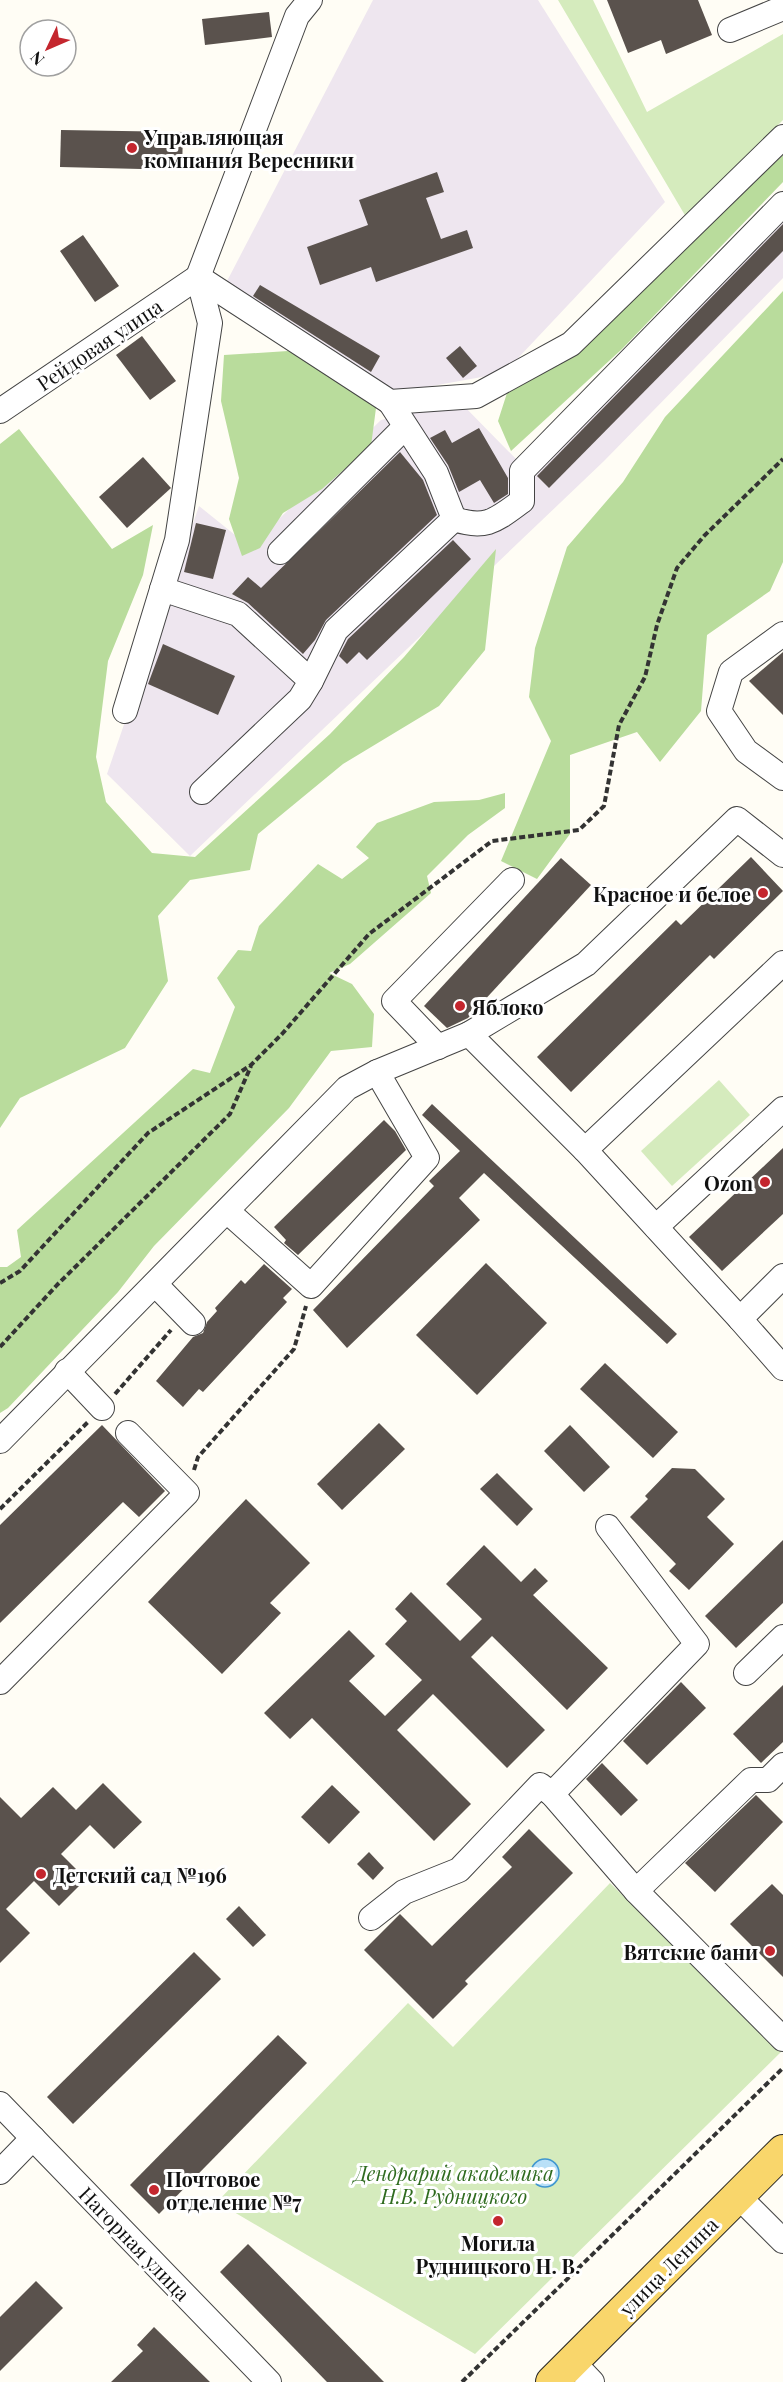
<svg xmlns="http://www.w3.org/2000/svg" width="783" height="2382" font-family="'Playfair Display',serif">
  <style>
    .industrial { fill: #eee6ef }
    .green { fill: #d5ebbd }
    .forest { fill: #b9dc9c }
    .water { fill: #b9e0f7; stroke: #3f96cf; stroke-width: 1.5 }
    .building { fill: #5a524d }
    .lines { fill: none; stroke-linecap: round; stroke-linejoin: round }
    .minor-casing { stroke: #444; stroke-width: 26 }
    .major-casing { stroke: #222; stroke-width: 34 }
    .path { stroke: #333; stroke-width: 4; stroke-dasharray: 6 3; stroke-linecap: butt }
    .minor { stroke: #fff; stroke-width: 24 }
    .major { stroke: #f9d66b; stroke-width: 32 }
    .poi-dot { fill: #c4262e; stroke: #fff; stroke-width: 2 }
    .labels { text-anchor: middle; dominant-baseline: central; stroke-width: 6; stroke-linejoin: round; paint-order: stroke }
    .poi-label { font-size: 20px; font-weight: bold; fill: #111; stroke: #fff; text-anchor: start }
    .street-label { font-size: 20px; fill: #111; stroke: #fff }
    .park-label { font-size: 20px; font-style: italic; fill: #2f6b1f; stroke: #fff }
  </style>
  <rect width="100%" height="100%" fill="#fffdf5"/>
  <!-- industrial -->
  <g class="industrial">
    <path d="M 373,0 L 538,0 L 665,202 L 504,373 L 393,393 L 225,285 Z"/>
    <path d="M 783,190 L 783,278 L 604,461 L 190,856 L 107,774 L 199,506 L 250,547 L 381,420 L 459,401 L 517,460 Z"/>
  </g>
  <!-- green -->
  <g class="green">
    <path d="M 558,0 L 593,0 L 647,112 L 783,34 L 783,120 L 686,217 Z"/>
    <path d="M 719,1080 L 750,1115 L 672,1186 L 641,1151 Z"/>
    <path d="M 610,1883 L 782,2051 L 475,2354 L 217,2202 L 408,2003 L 453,2047 Z"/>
  </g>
  <!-- forest -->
  <g class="forest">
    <path d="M 783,155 L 783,182 L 622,349 L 511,451 L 498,421 L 507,393 L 584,343 Z"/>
    <path d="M 783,291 L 783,562 L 770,591 L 707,635 L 701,711 L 660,762 L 637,732 L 570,755 L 570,834 L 537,879 L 501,861 L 551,741 L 529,697 L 535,648 L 567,547 L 623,482 L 665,417 Z"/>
    <path d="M 288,351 L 331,373 L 376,408 L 371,446 L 322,489 L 283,513 L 260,548 L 242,556 L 229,519 L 239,478 L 221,401 L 224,355 Z"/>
    <path d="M 19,429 L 112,549 L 153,525 L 143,575 L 108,661 L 96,757 L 106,802 L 152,853 L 195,857 L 330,734 L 404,657 L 496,549 L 485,650 L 439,706 L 343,764 L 258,834 L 250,870 L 190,880 L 158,916 L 168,981 L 125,1048 L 20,1098 L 0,1128 L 0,444 Z"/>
    <path d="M 505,793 L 505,808 L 468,835 L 427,876 L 431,893 L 350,964 L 329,973 L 352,984 L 374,1014 L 372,1047 L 331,1051 L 289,1108 L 154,1246 L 118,1292 L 8,1408 L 0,1413 L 0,1267 L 7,1267 L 21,1257 L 17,1230 L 193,1069 L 210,1073 L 235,1007 L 217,978 L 238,950 L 251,951 L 259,926 L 318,864 L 342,879 L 369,858 L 356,847 L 377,823 L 434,802 L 479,800 Z"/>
  </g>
  <!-- water -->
  <circle class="water" cx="545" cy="2173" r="14"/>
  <!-- building -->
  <g class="building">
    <path d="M 607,0 L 698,0 L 712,35 L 666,54 L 661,40 L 628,53 Z"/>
    <path d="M 269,12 L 272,37 L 205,45 L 202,19 Z"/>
    <path d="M 61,130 L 183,132 L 182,170 L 60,167 Z"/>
    <path d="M 437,172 L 444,192 L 426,198 L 441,239 L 467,230 L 473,248 L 376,282 L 371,267 L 320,285 L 307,247 L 368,225 L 359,200 Z"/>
    <path d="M 783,224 L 783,251 L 549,488 L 537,476 Z"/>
    <path d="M 83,235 L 119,286 L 95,302 L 60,251 Z"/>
    <path d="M 260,285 L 380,356 L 371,372 L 253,296 Z"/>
    <path d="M 142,336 L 176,381 L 150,400 L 116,355 Z"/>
    <path d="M 460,346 L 477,366 L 463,378 L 446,358 Z"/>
    <path d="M 479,428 L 508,478 L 508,494 L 494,503 L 480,480 L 459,492 L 448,465 L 430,438 L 445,430 L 452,443 Z"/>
    <path d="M 400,452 L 423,480 L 437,515 L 326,620 L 315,640 L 303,654 L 248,603 L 232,594 L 248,577 L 261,588 Z"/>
    <path d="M 143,457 L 171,488 L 127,528 L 99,497 Z"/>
    <path d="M 196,523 L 226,530 L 213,579 L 184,572 Z"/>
    <path d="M 453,540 L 471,559 L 367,660 L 359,652 L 347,664 L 339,656 L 348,639 Z"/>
    <path d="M 163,644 L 235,676 L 218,715 L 148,684 Z"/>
    <path d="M 783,652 L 783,715 L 749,681 Z"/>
    <path d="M 751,857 L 783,891 L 714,959 L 710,955 L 571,1092 L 537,1057 L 676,920 L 681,925 Z"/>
    <path d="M 561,858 L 591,885 L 468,1018 L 447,1028 L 424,1006 Z"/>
    <path d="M 432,1104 L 677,1334 L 667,1344 L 484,1173 L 459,1198 L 480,1220 L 347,1348 L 313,1310 L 434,1186 L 429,1181 L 460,1151 L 422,1115 Z"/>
    <path d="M 384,1120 L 395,1131 L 406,1150 L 298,1255 L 284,1243 L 286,1240 L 274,1227 Z"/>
    <path d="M 783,1148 L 783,1214 L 722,1271 L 689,1237 Z"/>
    <path d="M 486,1263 L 547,1323 L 477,1395 L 416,1335 Z"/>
    <path d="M 264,1264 L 292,1289 L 283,1298 L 287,1302 L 203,1392 L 199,1389 L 183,1407 L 156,1381 L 193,1337 L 203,1333 L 207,1322 L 217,1311 L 215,1308 L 241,1280 L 245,1284 Z"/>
    <path d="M 605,1363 L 678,1432 L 653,1458 L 580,1389 Z"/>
    <path d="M 379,1423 L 405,1449 L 342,1510 L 317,1484 Z"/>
    <path d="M 102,1425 L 165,1491 L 139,1517 L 123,1502 L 0,1623 L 0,1525 Z"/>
    <path d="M 570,1425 L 610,1467 L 584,1492 L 544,1451 Z"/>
    <path d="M 672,1468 L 695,1469 L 725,1499 L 707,1517 L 734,1544 L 689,1590 L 669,1571 L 676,1564 L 630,1517 L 648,1499 L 645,1496 Z"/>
    <path d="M 497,1473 L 533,1509 L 517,1526 L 480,1489 Z"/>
    <path d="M 246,1499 L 310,1563 L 270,1603 L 281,1613 L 222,1674 L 148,1602 Z"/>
    <path d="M 783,1540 L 783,1603 L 736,1648 L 705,1616 Z"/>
    <path d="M 484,1545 L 521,1582 L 535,1568 L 548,1581 L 533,1595 L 608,1668 L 567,1710 L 492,1636 L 471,1657 L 545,1730 L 507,1768 L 433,1694 L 397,1730 L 471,1804 L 434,1841 L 312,1718 L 290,1739 L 264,1713 L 349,1630 L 375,1656 L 349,1681 L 385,1716 L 422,1680 L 385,1644 L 407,1621 L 395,1609 L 411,1592 L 460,1641 L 482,1619 L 446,1584 Z"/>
    <path d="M 681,1682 L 706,1708 L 647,1765 L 623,1741 Z"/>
    <path d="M 783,1685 L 783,1742 L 761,1763 L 733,1734 Z"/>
    <path d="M 602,1763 L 638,1800 L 621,1816 L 586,1779 Z"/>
    <path d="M 103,1783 L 142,1822 L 114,1849 L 90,1825 L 61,1854 L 86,1879 L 59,1906 L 34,1881 L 6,1909 L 30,1933 L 0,1963 L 0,1797 L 21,1818 L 53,1787 L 76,1810 Z"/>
    <path d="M 332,1785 L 360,1812 L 329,1844 L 301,1817 Z"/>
    <path d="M 756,1795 L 783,1822 L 715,1892 L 685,1863 Z"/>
    <path d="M 529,1829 L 573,1873 L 465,1981 L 468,1984 L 433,2019 L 364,1950 L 400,1914 L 432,1946 L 512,1867 L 502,1857 Z"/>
    <path d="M 369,1852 L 384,1868 L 373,1880 L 357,1864 Z"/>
    <path d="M 772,1884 L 783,1895 L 783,1977 L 730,1924 Z"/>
    <path d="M 239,1906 L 266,1935 L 253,1947 L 226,1919 Z"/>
    <path d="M 194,1952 L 221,1979 L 73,2124 L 47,2097 Z"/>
    <path d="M 278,2035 L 307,2063 L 159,2214 L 130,2185 Z"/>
    <path d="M 248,2244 L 384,2382 L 327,2382 L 220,2272 Z"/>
    <path d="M 36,2281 L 63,2308 L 0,2371 L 0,2317 Z"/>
    <path d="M 154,2327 L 210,2382 L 111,2382 L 143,2351 L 137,2345 Z"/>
  </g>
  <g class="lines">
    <!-- minor casing -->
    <g class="minor-casing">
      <g id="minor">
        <path d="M 730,30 L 783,8"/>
        <path d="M 0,411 L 198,277 L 390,402 L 476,396 L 571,344 L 783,137"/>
        <path d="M 454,519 C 486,530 496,520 522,501 L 522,471 L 783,204"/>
        <path d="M 280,552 L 405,427"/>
        <path d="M 162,589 L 238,614 L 311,681 L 300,699 L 202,792"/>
        <path d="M 783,634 L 731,672 L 719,711 L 746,751 L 783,778"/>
        <path d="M 311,681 L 336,630 L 454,519 L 436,473 L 390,402"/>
        <path d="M 125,711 L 177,540 L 210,323 L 198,277 L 297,16 L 310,0"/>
        <path d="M 469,1034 L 586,964 L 737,819 L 783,855"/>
        <path d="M 438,1047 L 394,1001 L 512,880"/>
        <path d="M 585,1150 L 783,963"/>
        <path d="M 227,1211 L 311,1286 L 427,1158 L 377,1072"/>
        <path d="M 656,1227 L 783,1109"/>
        <path d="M 155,1284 L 193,1323"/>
        <path d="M 740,1319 L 783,1368"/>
        <path d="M 67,1371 L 102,1408"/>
        <path d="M 0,1441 L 347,1088 L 377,1072 L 469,1034 L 585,1150 L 740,1319 L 783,1276"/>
        <path d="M 746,1673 L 783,1637"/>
        <path d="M 0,1682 L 187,1493 L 128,1433"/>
        <path d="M 783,1765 L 768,1780 L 751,1780 L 636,1891 L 783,2039"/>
        <path d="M 552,1794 L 697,1644 L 608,1527"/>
        <path d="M 371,1918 L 404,1892 L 459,1870 L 540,1785 L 552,1794 L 636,1891"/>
        <path d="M 0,2104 L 269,2382"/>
        <path d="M 0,2172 L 33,2138"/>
        <path d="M 738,2196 L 783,2241"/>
        <path d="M 573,2362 L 592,2382"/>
      </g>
    </g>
    <!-- major casing -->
    <g class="major-casing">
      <path id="major" d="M 552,2382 L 783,2151"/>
    </g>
    <!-- path -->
    <g class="path">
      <path d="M 0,1283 L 20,1271 L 148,1133 L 251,1065 L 282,1034 L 369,934 L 492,841 L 579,830 L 604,806 L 619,725 L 645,677 L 657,625 L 677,568 L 704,536 L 783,459"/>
      <path d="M 0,1347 L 57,1285 L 230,1114 L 251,1066"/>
      <path d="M 115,1394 L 171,1330"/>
      <path d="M 194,1470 L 198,1457 L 294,1349 L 306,1306"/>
      <path d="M 0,1509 L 89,1421"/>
      <path d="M 462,2382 L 783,2068"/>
    </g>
    <!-- minor -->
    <use href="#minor" class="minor"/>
    <!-- major -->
    <use href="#major" class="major"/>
  </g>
  <!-- markers -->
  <g class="poi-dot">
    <circle cx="132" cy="148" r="6"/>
    <circle cx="763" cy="893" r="6"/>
    <circle cx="460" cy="1006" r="6"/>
    <circle cx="765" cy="1182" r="6"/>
    <circle cx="41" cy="1874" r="6"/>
    <circle cx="770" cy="1951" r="6"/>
    <circle cx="154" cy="2190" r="6"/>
    <circle cx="498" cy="2221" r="6"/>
  </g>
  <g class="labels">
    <!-- poi labels -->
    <g class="poi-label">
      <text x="144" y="136">Управляющая<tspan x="144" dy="23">компания Вересники</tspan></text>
      <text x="751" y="893" text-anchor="end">Красное и белое</text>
      <text x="472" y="1006">Яблоко</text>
      <text x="753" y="1182" text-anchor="end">Ozon</text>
      <text x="53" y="1874">Детский сад №196</text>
      <text x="758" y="1951" text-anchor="end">Вятские бани</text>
      <text x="166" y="2178">Почтовое<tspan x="166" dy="23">отделение №7</tspan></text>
      <text x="498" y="2242" text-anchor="middle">Могила<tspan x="498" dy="23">Рудницкого Н. В.</tspan></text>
    </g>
    <!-- street labels -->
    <g class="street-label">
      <text transform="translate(99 344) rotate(-34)">Рейдовая улица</text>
      <text transform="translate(135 2243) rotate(46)">Нагорная улица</text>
      <text transform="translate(668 2266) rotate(-45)">улица Ленина</text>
    </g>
    <!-- park labels -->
    <g class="park-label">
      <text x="454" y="2172">Дендрарий академика<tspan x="454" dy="23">Н.В. Рудницкого</tspan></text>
    </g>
  </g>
  <!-- north arrow -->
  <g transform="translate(48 48) rotate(226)"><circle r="28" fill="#ffffff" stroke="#a0a0a0" stroke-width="1.5"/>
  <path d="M0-4.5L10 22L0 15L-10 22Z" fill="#c4262e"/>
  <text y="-9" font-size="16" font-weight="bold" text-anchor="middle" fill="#111111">N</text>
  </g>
</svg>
